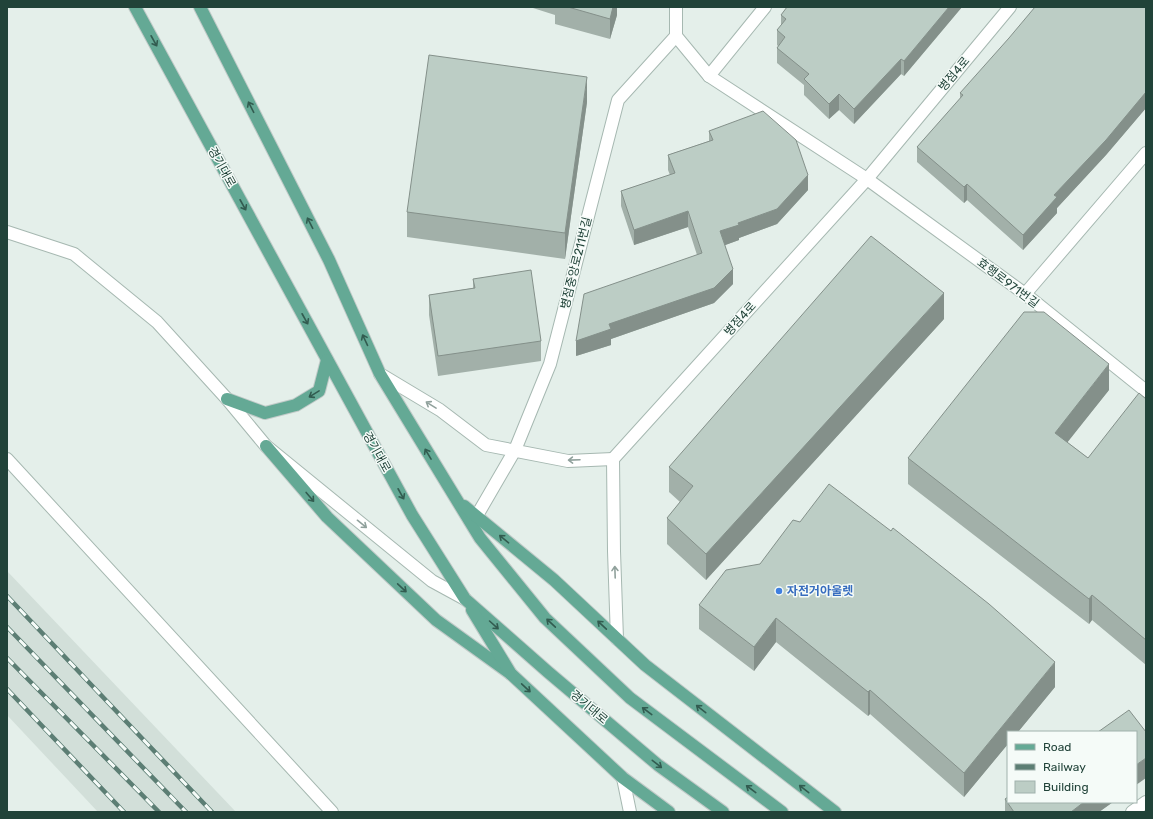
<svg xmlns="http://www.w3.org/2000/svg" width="1153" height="819" font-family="Rubik,'Noto Sans KR',sans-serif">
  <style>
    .built { fill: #d2dfd9 }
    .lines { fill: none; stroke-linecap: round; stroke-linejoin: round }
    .service-casing { stroke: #a6b8b1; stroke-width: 14 }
    .minor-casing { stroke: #a6b8b1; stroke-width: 14 }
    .tertiary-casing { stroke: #a6b8b1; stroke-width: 14 }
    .primary-casing { stroke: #c1cac8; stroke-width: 14 }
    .service { stroke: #fff; stroke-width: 12 }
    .minor { stroke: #fff; stroke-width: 12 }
    .tertiary { stroke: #fff; stroke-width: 12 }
    .primary { stroke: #64a995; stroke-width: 12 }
    .rail-casing { stroke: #5c7e74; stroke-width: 4.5 }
    .rail { stroke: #f5fbf8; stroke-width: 3; stroke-dasharray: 9; stroke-linecap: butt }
    .wall { fill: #a2b0a9 }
    .shaded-wall { fill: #84908a }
    .building { fill: #bccdc5; stroke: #84908a }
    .oneway { stroke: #325c50 }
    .oneway2 { stroke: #90a19c }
    .shop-dot { fill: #3f7fe0; stroke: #f5fbf8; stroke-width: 1.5 }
    .labels { text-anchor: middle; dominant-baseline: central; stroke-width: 3; stroke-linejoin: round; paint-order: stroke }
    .street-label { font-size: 12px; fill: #214339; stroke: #f5fbf8 }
    .shop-label { font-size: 12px; font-weight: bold; fill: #366cbe; stroke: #f5fbf8; text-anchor: start }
  </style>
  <rect width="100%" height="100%" fill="#e4efea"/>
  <!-- built -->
  <path class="built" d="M 7,571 L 236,812 L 98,812 L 7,715 Z"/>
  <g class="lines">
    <!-- service casing -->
    <g class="service-casing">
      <path id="service" d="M 1132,812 L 1146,802"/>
    </g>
    <!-- minor casing -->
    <g class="minor-casing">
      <g id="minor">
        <path d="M 676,36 L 709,76 L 867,179 L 1025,294 L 1146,391"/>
        <path d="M 709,76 L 765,7"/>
        <path d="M 1025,294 L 1146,153"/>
        <path d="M 380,374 L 440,410 L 486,445 L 568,461 L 613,459"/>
        <path d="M 7,459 L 332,812"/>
        <path d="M 613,459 L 867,179 L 1010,7"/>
        <path d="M 613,459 L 614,551 L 617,639"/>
        <path d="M 472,524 L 515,450 L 550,364 L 618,100 L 676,36 L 676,7"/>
        <path d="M 623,778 L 630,812"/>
      </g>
    </g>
    <!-- tertiary casing -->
    <g class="tertiary-casing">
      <path id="tertiary" d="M 7,232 L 74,254 L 157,322 L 227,399 L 266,446 L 432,581 L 465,599"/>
    </g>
    <!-- primary casing -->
    <g class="primary-casing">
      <g id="primary">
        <path d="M 135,7 L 412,515 L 465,599 L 548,672 L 658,765 L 723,812"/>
        <path d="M 200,7 L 329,260 L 380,374 L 480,538 L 545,618 L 630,698 L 782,812"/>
        <path d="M 227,399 L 265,413 L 296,405 L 319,391 L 327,360"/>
        <path d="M 266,446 L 327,517 L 436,620 L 511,674"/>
        <path d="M 464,506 L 554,580 L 645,665 L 835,812"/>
        <path d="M 472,610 L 511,674 L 623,778 L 669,812"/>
      </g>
    </g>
    <!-- service -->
    <use href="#service" class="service"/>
    <!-- minor -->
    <use href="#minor" class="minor"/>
    <!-- tertiary -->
    <use href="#tertiary" class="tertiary"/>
    <!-- primary -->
    <use href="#primary" class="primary"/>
    <!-- rail casing -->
    <g class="rail-casing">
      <g id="rail">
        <path d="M 7,596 L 212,812"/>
        <path d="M 7,627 L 186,812"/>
        <path d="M 7,658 L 159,812"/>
        <path d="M 7,689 L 124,812"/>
      </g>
    </g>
    <!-- rail -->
    <use href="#rail" class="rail"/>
  </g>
  <!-- wall -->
  <g class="wall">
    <path d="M 533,7 L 617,7 L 617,15 L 610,39 L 555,24 L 555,15 L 533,8 Z"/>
    <path d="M 786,7 L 962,7 L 904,76 L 901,74 L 854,124 L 839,110 L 829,119 L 804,95 L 804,85 L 777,63 L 777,48 L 778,46 L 777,45 L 777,30 L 781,26 L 781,15 L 786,9 Z"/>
    <path d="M 1146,7 L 1146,108 L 1106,155 L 1057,208 L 1057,213 L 1023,250 L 967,200 L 964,203 L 917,162 L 917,147 L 960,99 L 960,93 Z"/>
    <path d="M 587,102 L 565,259 L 407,237 L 407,212 Z"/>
    <path d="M 709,131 L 808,190 L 777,224 L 739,238 L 739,240 L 725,245 L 733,284 L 714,303 L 611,339 L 611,345 L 576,356 L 697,255 L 688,227 L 634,245 L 621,206 L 621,191 L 670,175 L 668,170 L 668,155 L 709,141 Z"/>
    <path d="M 473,279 L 541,341 L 541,361 L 438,376 L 429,315 L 429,295 L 473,288 Z"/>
    <path d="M 944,319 L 706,580 L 667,544 L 667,518 L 680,502 L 669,492 L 669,467 Z"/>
    <path d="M 1109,390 L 1067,442 L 1088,458 L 1146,399 L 1146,665 L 1092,620 L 1089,624 L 908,484 L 908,458 Z"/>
    <path d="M 800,522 L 1055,687 L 964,797 L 870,714 L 868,716 L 776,642 L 754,671 L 699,629 L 699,605 L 760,564 Z"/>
    <path d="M 1005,799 L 1008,802 L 1113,802 L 1099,812 L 1005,812 Z"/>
  </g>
  <!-- shaded-wall -->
  <g class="shaded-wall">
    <path d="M 612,7 L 617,7 L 617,15 L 610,39 L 610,19 Z"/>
    <path d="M 949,7 L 962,7 L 904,76 L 904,61 Z"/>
    <path d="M 901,59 L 901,74 L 854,124 L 854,109 Z"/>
    <path d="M 587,77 L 587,102 L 565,259 L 565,233 Z"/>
    <path d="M 1146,92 L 1146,108 L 1106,155 L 1057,208 L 1057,213 L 1023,250 L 1023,235 L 1054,195 Z"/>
    <path d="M 839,94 L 839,110 L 829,119 L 829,104 Z"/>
    <path d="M 808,175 L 808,190 L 777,224 L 739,238 L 739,240 L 720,247 L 720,231 L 738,223 Z"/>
    <path d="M 967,184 L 967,200 L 964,203 L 964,187 Z"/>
    <path d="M 688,211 L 688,227 L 634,245 L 634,230 Z"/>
    <path d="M 733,269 L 733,284 L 714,303 L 611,339 L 611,345 L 576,356 L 576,341 L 609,324 Z"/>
    <path d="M 944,293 L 944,319 L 706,580 L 706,554 Z"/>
    <path d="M 1109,364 L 1109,390 L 1055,458 L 1055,433 Z"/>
    <path d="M 1092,595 L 1092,620 L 1089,624 L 1089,599 Z"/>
    <path d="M 776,618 L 776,642 L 754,671 L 754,647 Z"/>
    <path d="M 1055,662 L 1055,687 L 1018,732 L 1008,732 L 1008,744 L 964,797 L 964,773 Z"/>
    <path d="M 870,690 L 870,714 L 868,716 L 868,692 Z"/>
    <path d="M 1146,758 L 1146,778 L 1136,785 L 1136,765 Z"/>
    <path d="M 1084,802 L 1113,802 L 1099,812 L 1071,812 Z"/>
  </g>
  <!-- building -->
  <g class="building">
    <path d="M 568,7 L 613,7 L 610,19 Z"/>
    <path d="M 787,7 L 949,7 L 904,61 L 901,59 L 854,109 L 839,94 L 829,104 L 804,79 L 809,74 L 777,48 L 785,37 L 777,30 L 786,19 L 781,15 Z"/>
    <path d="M 1035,7 L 1146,7 L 1146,92 L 1106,140 L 1054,195 L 1057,197 L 1023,235 L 967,184 L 964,187 L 917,147 L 963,95 L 960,93 L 1009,38 Z"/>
    <path d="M 429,55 L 587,77 L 565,233 L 407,212 Z"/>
    <path d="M 763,111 L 796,140 L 808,175 L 777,209 L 738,223 L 739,225 L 720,231 L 733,269 L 714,288 L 609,324 L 611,329 L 576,341 L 584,294 L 702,253 L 688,211 L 634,230 L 621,191 L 675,173 L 668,155 L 713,140 L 709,131 Z"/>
    <path d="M 871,236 L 944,293 L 706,554 L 667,518 L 693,486 L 669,467 Z"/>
    <path d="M 531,270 L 541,341 L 438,356 L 429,295 L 475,288 L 473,279 Z"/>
    <path d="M 1024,312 L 1044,312 L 1109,364 L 1055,433 L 1088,458 L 1139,393 L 1146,399 L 1146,640 L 1092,595 L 1089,599 L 908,458 Z"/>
    <path d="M 829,484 L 891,531 L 893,528 L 989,604 L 1055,662 L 964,773 L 870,690 L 868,692 L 776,618 L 754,647 L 699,605 L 726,570 L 760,564 L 793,520 L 800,522 Z"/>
    <path d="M 1129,710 L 1146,732 L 1146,758 L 1136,765 L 1136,732 L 1098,732 Z"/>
    <path d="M 1008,797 L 1008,802 L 1084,802 L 1071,812 L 1014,812 L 1005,799 Z"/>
  </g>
  <!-- one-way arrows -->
  <defs><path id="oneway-shaft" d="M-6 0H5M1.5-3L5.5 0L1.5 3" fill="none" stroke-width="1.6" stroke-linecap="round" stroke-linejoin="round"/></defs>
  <g class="oneway">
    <use href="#oneway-shaft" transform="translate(154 41) rotate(61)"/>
    <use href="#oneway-shaft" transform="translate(251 107) rotate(-117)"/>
    <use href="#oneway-shaft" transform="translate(243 205) rotate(61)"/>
    <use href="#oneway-shaft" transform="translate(310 223) rotate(-117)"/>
    <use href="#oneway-shaft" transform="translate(305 319) rotate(61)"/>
    <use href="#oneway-shaft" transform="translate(365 340) rotate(-115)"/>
    <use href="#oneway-shaft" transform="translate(314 394) rotate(148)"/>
    <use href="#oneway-shaft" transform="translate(428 454) rotate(-121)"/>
    <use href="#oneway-shaft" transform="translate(401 494) rotate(61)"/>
    <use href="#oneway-shaft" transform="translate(310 497) rotate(50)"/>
    <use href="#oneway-shaft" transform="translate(504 539) rotate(-140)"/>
    <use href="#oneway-shaft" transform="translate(402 588) rotate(43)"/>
    <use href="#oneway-shaft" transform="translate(551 623) rotate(-137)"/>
    <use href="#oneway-shaft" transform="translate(494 625) rotate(42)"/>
    <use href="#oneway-shaft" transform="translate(602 625) rotate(-137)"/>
    <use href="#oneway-shaft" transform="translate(526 688) rotate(43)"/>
    <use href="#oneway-shaft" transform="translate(701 709) rotate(-142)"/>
    <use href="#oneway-shaft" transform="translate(647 711) rotate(-143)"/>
    <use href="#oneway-shaft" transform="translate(657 764) rotate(38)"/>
    <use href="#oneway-shaft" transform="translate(751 789) rotate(-143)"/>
    <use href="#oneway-shaft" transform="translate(804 789) rotate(-142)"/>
  </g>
  <g class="oneway2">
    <use href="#oneway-shaft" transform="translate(431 405) rotate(-148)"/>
    <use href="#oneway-shaft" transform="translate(574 460) rotate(178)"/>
    <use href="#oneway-shaft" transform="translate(362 524) rotate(39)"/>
    <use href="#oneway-shaft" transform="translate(615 572) rotate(-92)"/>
  </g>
  <!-- markers -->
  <circle class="shop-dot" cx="779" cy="591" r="4"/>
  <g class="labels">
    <!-- street labels -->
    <g class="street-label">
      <text transform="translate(954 74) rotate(-50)">병점4로</text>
      <text transform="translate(222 167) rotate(61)">경기대로</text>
      <text transform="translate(576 263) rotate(-76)">병점중앙로211번길</text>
      <text transform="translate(1008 283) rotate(37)">효행로971번길</text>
      <text transform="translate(740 319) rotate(-48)">병점4로</text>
      <text transform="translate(377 452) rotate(61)">경기대로</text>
      <text transform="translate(589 707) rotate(40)">경기대로</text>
    </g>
    <!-- shop labels -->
    <g class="shop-label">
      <text x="787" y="591">자전거아울렛</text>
    </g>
  </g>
  <!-- border -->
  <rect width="1153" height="819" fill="none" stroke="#214339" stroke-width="16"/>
  <!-- legend -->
  <rect x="1007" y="731" width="130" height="72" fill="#f5fbf8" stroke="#a0b1ac"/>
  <rect x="1015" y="744" width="20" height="6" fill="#64a995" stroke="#a0b1ac"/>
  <text x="1043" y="751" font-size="12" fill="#214339">Road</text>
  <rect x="1015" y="764" width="20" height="6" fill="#5c7e74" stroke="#a0b1ac"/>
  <text x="1043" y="771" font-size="12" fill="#214339">Railway</text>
  <rect x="1015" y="781" width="20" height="12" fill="#bccdc5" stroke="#a0b1ac"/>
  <text x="1043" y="791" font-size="12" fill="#214339">Building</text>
</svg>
